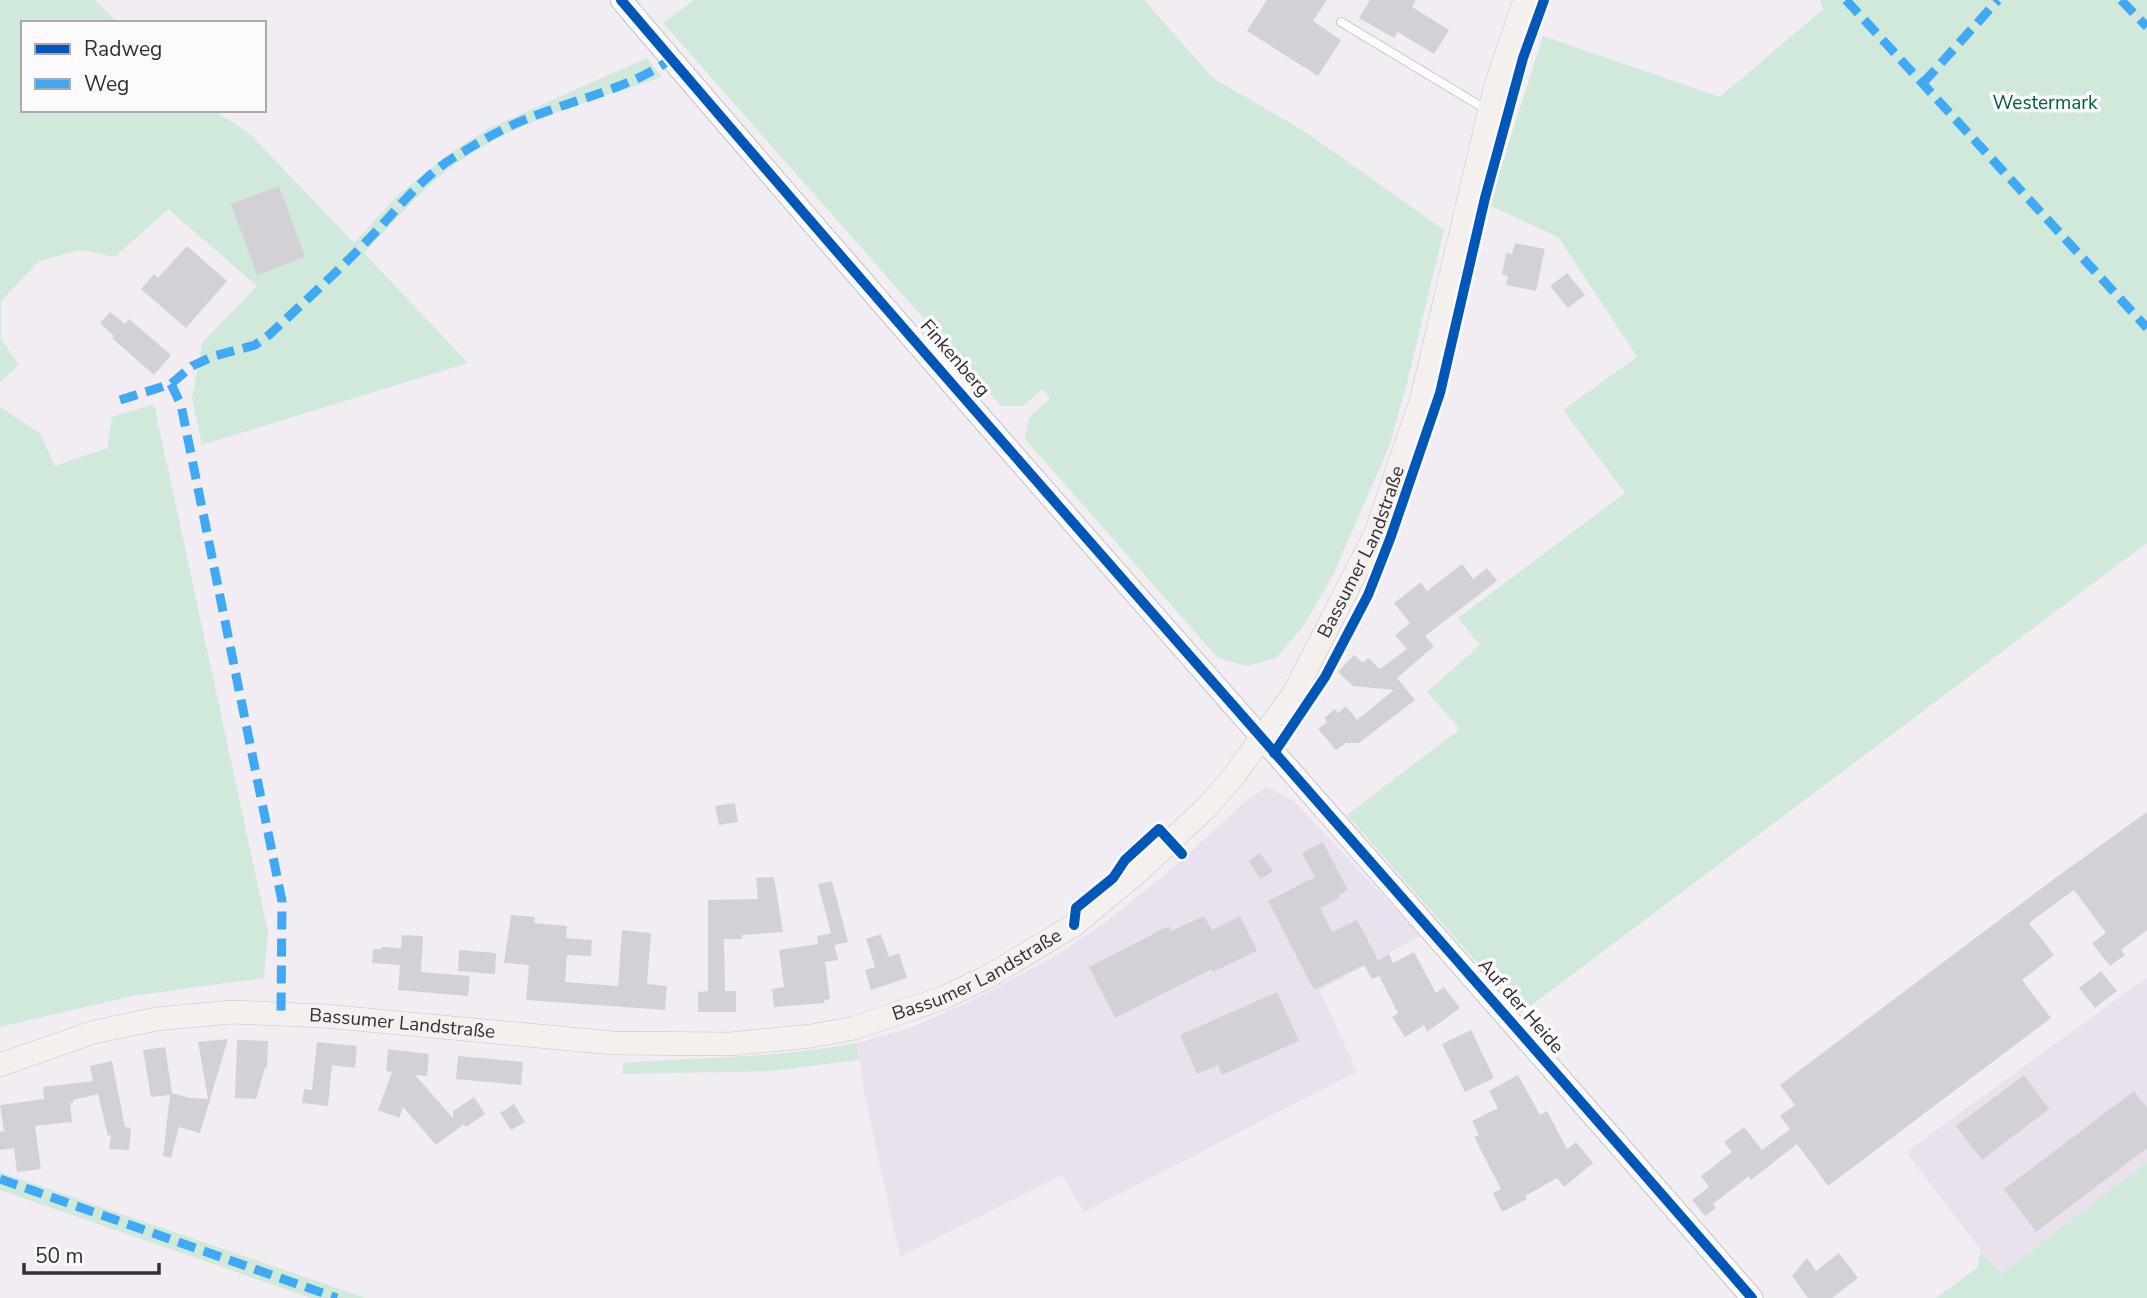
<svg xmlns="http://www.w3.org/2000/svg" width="2147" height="1298" font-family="'Nunito Sans',sans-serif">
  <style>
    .built { fill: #eae1ee }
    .green { fill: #d0e9db }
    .building { fill: #d4d1d6 }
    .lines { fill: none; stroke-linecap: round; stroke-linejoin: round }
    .service-casing { stroke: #c6c3c7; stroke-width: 10 }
    .tertiary-casing { stroke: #c6c3c7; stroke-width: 23 }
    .secondary-casing { stroke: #c6c3c7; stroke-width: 24 }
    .service { stroke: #fdfcfd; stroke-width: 8 }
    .tertiary { stroke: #fdfcfd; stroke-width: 21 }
    .secondary { stroke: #f3f0ee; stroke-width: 23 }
    .quiet { stroke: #3fa9f5; stroke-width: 9; stroke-dasharray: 18 9; stroke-linecap: butt }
    .cycleway-casing { stroke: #fdfafe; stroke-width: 15 }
    .cycleway { stroke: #0057b8; stroke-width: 10 }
    .labels { text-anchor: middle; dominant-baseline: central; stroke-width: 7; stroke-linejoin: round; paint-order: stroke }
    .park-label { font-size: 19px; fill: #006139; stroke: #fdfafe }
    .street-label { font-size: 19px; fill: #332f34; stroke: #fdfafe }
  </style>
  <rect width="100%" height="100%" fill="#f2edf3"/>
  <!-- built -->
  <g class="built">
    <path d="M 1267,787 L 1294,801 L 1421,936 L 1320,990 L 1357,1072 L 1084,1212 L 1062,1175 L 900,1257 L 865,1097 L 857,1043 L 910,1028 L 969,1002 L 1057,955 L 1107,921 L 1169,871 L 1248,799 Z"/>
    <path d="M 2147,977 L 2147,1162 L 2000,1275 L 1906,1152 Z"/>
  </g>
  <!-- green -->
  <g class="green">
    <path d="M 0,0 L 95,0 L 118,23 L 23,23 L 23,110 L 214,110 L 250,134 L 354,243 L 397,196 L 446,156 L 489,128 L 647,58 L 662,77 C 582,104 495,126 431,184 C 407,206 386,230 364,253 L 468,363 L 202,445 L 192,399 L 202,343 L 257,286 L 168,209 L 115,257 L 80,250 L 39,261 L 1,301 L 1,339 L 19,365 L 0,382 Z"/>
    <path d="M 694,0 L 1144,0 L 1213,78 L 1307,133 L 1444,230 L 1407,383 L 1389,447 L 1332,577 L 1302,628 L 1276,658 L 1247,666 L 1218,658 L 1025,439 L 1029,418 L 1050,398 L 1042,389 L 1023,406 L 1001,406 L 663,23 Z"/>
    <path d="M 1820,0 L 2147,0 L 2147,543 L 1521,1013 L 1347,815 L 1460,729 L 1427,692 L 1480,645 L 1458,618 L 1625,493 L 1563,410 L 1637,357 L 1559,238 L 1489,205 L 1543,36 L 1720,97 L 1823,9 Z"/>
    <path d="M 154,404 L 268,932 L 264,978 L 132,996 L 0,1027 L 0,407 L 40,433 L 55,466 L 107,448 L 112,417 Z"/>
    <path d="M 857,1043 L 859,1060 L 771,1071 L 623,1074 L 623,1063 C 703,1057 777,1058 857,1043 Z"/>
    <path d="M 2147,1162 L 2147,1298 L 1936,1298 L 1977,1268 L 1981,1251 L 2001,1274 Z"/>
    <path d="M 0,1172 L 366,1298 L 311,1298 L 0,1190 Z"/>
  </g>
  <!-- building -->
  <g class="building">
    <path d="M 1267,0 L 1327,0 L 1313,21 L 1341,40 L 1318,76 L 1247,31 Z"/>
    <path d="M 1370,0 L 1416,0 L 1412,7 L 1449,30 L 1434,54 L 1398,32 L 1394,38 L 1359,18 Z"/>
    <path d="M 279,186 L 305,257 L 257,275 L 231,204 Z"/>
    <path d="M 1515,243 L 1545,249 L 1536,291 L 1506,285 L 1508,276 L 1502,275 L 1506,253 L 1512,254 Z"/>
    <path d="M 187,246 L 227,281 L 186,328 L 141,289 L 154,274 L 158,278 Z"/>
    <path d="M 1567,273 L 1585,295 L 1568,308 L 1550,286 Z"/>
    <path d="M 110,312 L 125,324 L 129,319 L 171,355 L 154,375 L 112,338 L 114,336 L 100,323 Z"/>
    <path d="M 1462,564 L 1473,579 L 1487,568 L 1497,581 L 1425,636 L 1434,646 L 1397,678 L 1415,700 L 1359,743 L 1346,743 L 1336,750 L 1318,729 L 1327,722 L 1324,718 L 1335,709 L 1338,713 L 1346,706 L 1357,720 L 1394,690 L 1353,686 L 1338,672 L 1354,655 L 1363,663 L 1368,658 L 1380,669 L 1407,649 L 1395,635 L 1410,623 L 1394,603 L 1421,582 L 1427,591 Z"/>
    <path d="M 735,803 L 738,822 L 719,825 L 715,806 Z"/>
    <path d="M 2147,812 L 2147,930 L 2121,950 L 2125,955 L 2110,966 L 2092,943 L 2106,933 L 2074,890 L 2029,923 L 2054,955 L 2022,980 L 2051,1018 L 1828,1186 L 1797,1144 L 1751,1180 L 1749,1176 L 1713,1204 L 1716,1208 L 1705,1216 L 1692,1200 L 1709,1187 L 1701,1176 L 1732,1152 L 1724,1142 L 1744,1127 L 1762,1150 L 1790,1129 L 1780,1116 L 1795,1105 L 1780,1085 L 2058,876 Z"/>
    <path d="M 1323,842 L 1348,890 L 1338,895 L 1340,898 L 1320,908 L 1332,932 L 1357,920 L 1378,960 L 1389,954 L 1393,963 L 1414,952 L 1436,993 L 1444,987 L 1460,1008 L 1427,1032 L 1424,1025 L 1405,1037 L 1392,1017 L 1398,1013 L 1379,976 L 1372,979 L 1364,965 L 1314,990 L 1268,901 L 1315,877 L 1302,853 Z"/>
    <path d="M 1260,853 L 1273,871 L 1261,879 L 1248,861 Z"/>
    <path d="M 774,877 L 783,932 L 742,935 L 742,939 L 724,939 L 725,991 L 736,991 L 736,1012 L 698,1012 L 698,992 L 708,991 L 708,900 L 758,899 L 756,878 Z"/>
    <path d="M 832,881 L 848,942 L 835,945 L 834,943 L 838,960 L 825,962 L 830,999 L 824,1000 L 825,1003 L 774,1007 L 772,989 L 784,987 L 779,950 L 818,944 L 817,936 L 831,933 L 818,884 Z"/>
    <path d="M 511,915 L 535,917 L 534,923 L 567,926 L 566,938 L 592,940 L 591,956 L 567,955 L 565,982 L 618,986 L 622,930 L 651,933 L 647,984 L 667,986 L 665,1010 L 526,1000 L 529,965 L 504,963 Z"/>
    <path d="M 1204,916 L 1212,930 L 1240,916 L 1257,951 L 1213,972 L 1212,969 L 1115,1018 L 1089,967 L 1169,926 L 1171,931 Z"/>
    <path d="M 881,934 L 889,957 L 899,953 L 907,978 L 871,990 L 865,970 L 875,967 L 866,939 Z"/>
    <path d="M 402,935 L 423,936 L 421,972 L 470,976 L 468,996 L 398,990 L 400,965 L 372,963 L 373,949 L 381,949 L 382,947 L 401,948 Z"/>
    <path d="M 459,950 L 496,953 L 495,974 L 458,971 Z"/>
    <path d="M 2101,971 L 2117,991 L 2095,1008 L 2079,988 Z"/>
    <path d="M 1277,992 L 1299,1041 L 1222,1075 L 1218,1065 L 1197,1074 L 1180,1035 Z"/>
    <path d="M 1471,1030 L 1494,1078 L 1465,1092 L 1442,1044 Z"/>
    <path d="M 228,1039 L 200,1133 L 179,1127 L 171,1158 L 163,1156 L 170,1095 L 151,1097 L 143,1050 L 165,1047 L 172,1093 L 190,1098 L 208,1099 L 198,1042 Z"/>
    <path d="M 237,1040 L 268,1041 L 267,1068 L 265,1068 L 256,1099 L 235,1098 Z"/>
    <path d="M 317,1042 L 357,1046 L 355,1068 L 332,1065 L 328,1106 L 302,1103 L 304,1089 L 312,1090 Z"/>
    <path d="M 388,1049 L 429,1054 L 427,1076 L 415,1075 L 453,1118 L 453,1111 L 474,1097 L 485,1114 L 466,1127 L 464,1124 L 436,1145 L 403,1107 L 399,1118 L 378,1110 L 392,1072 L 386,1071 Z"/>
    <path d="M 458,1056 L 523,1062 L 521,1085 L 456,1079 Z"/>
    <path d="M 112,1061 L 125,1127 L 131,1128 L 129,1150 L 109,1149 L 111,1135 L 108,1136 L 98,1094 L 73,1100 L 73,1103 L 70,1103 L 72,1122 L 35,1126 L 41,1169 L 17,1172 L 14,1148 L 0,1150 L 0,1132 L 4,1131 L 0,1105 L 44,1099 L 43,1087 L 93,1081 L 90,1066 Z"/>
    <path d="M 1518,1075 L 1540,1115 L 1547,1111 L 1567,1149 L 1576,1142 L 1593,1163 L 1564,1187 L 1557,1178 L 1525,1196 L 1527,1199 L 1502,1212 L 1493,1193 L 1501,1189 L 1474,1137 L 1479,1135 L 1472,1121 L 1498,1108 L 1489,1091 Z"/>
    <path d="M 2024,1075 L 2049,1109 L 1982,1160 L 1956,1126 Z"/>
    <path d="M 2134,1091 L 2147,1108 L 2147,1148 L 2036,1232 L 2004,1189 Z"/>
    <path d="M 514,1104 L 525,1122 L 511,1130 L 500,1113 Z"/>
    <path d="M 1839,1253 L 1858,1278 L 1832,1298 L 1808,1298 L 1792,1276 L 1807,1258 L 1816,1271 Z"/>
  </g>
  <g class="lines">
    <!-- service casing -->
    <g class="service-casing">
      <path id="service" d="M 1341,22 L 1487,110"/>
    </g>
    <!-- tertiary casing -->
    <g class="tertiary-casing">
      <path id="tertiary" d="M 621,0 C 993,437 1376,865 1752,1298"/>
    </g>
    <!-- secondary casing -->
    <g class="secondary-casing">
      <g id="secondary">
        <path id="s1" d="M 0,1065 L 94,1032 L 157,1019 L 231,1012 L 325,1016 L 613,1043 L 730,1044 L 811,1036 L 854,1028 L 943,998 L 991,975 L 1074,925 L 1139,871 L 1207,807 L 1233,777 L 1293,695 L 1376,533 L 1422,398 L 1495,88 L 1525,0"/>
      </g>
    </g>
    <!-- service -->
    <use href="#service" class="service"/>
    <!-- tertiary -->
    <use href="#tertiary" class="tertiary"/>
    <!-- secondary -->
    <use href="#secondary" class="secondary"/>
    <!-- quiet -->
    <g class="quiet">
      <path d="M 1846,0 L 2147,328"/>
      <path d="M 2121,0 L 2147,27"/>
      <path d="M 1923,83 L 1998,0"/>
      <path d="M 171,384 L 181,405 L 282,901 L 281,1013"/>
      <path d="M 120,400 L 171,384 L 192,366 L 214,356 L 255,345 L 269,335 C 301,305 334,275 365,243 C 392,216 420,178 453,158 C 479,142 506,126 534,116 C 579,98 631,88 671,59"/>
      <path d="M 0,1179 L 337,1298"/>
    </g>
    <!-- cycleway casing -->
    <g class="cycleway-casing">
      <g id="cycleway">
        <path d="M 621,0 C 993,437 1376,865 1752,1298"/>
        <path d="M 1274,753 L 1325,677 L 1368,595 L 1390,539 L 1440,393 L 1485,198 L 1523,58 L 1544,0"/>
        <path d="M 1074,925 L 1076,908 L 1113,878 L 1125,860 L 1159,829 L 1182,854"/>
      </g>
    </g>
    <!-- cycleway -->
    <use href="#cycleway" class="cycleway"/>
  </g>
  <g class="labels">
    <!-- park labels -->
    <g class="park-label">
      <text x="2045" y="103">Westermark</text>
    </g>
    <!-- street labels -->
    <g class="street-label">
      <text transform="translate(955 358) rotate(49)">Finkenberg</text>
      <text stroke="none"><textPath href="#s1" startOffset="1586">Bassumer Landstraße</textPath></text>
      <text stroke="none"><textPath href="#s1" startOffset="998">Bassumer Landstraße</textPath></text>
      <text transform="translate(1521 1006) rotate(49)">Auf der Heide</text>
      <text stroke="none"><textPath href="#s1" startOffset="410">Bassumer Landstraße</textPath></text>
    </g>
  </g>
  <!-- legend -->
  <rect x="21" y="21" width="245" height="91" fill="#fdfafe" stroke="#aca9ad" stroke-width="2"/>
  <rect x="35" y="44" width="35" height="10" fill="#0057b8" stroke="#aca9ad" stroke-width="2"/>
  <text x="84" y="56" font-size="21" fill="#332f34">Radweg</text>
  <rect x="35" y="79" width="35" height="10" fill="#3fa9f5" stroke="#aca9ad" stroke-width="2"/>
  <text x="84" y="91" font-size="21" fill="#332f34">Weg</text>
  <!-- scale -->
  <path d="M24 1263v10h135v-10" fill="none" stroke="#332f34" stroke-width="3.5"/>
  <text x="35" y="1263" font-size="21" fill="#332f34" stroke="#fdfafe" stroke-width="5" paint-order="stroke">50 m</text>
</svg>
